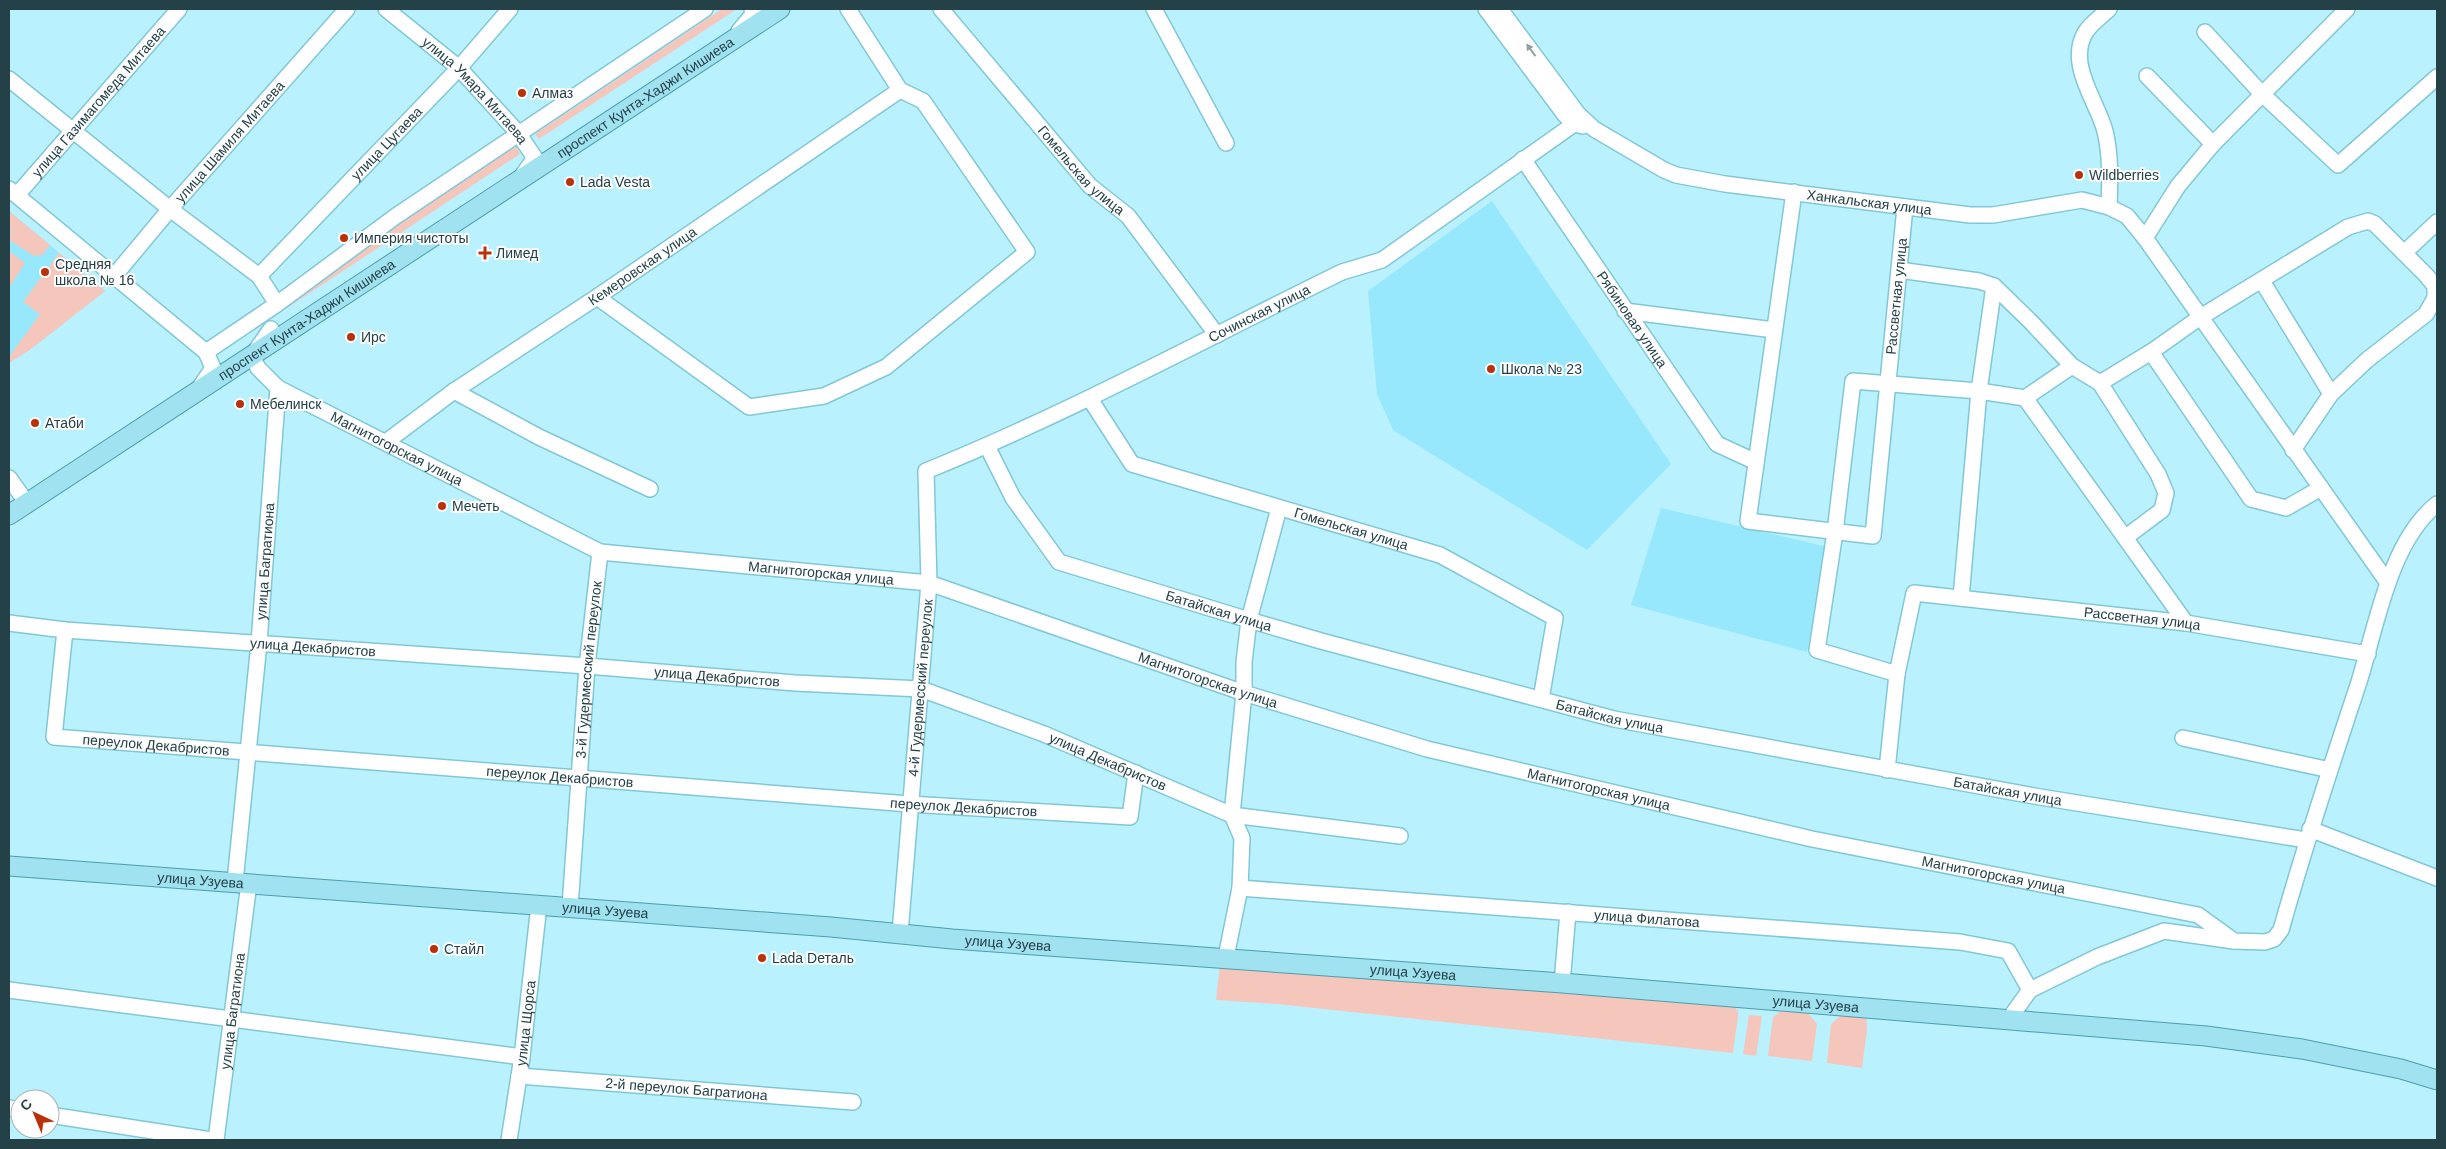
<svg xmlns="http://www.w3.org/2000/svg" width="2446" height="1149" font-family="Arial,sans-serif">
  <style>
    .built { fill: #97e8fc }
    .green { fill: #f5c7bc }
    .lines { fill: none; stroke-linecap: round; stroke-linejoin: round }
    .minor-casing { stroke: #82c7d8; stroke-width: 18 }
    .major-casing { stroke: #4c9daf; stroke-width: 21 }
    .minor { stroke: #fff; stroke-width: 15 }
    .major { stroke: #a0e2f0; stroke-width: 19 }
    .oneway { fill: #92a0a4 }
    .poi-dot { fill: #ba3008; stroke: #fff; stroke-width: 2 }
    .labels { text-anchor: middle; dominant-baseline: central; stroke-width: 4; stroke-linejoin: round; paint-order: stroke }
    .street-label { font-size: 14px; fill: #244148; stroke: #fff }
    .poi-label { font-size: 14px; fill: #244148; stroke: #fff; text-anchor: start }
  </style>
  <rect width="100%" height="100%" fill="#baf1fe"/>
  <!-- built -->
  <g class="built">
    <path d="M 1492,201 L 1671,464 L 1587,550 L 1393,430 L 1377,394 L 1368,291 Z"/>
    <path d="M 9,211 L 105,291 L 31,349 L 9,363 Z"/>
    <path d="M 1661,508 L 1828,547 L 1807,652 L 1631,605 Z"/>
  </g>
  <!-- green -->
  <g class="green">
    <path d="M 722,9 L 737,9 L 539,139 L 535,134 Z"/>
    <path d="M 516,146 L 520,154 L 287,308 L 283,302 Z"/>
    <path d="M 9,211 L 50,245 L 42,255 L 34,256 L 9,240 L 11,232 L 9,230 Z"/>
    <path d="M 9,251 L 25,263 L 9,288 Z"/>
    <path d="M 59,253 L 105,291 L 31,349 L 9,363 L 9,357 L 40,314 L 23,302 Z"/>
    <path d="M 1220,963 L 1725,1001 L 1738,1010 L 1738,1016 L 1733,1053 L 1277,1004 L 1216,1000 Z"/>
    <path d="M 1781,1011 L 1808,1013 L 1817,1024 L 1812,1061 L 1768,1056 L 1773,1017 Z"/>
    <path d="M 1846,1011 L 1866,1013 L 1867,1030 L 1862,1068 L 1827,1063 L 1831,1024 Z"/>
    <path d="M 1749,1015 L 1762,1016 L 1756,1056 L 1743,1054 Z"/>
  </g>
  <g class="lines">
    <!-- minor casing -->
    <g class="minor-casing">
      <g id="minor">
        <path id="s1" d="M 386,9 L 459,68 L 518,133 L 535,158 L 522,176"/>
        <path id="s2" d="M 941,9 L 1090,186 L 1128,216 L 1217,335"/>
        <path d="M 1154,9 L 1226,143"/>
        <path d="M 1486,9 L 1565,115 L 1574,124 L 1583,126"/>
        <path id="s3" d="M 1500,9 L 1578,114 L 1594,129 L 1664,170 L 1676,175 L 1725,184 L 1970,215 L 1993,215 L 2082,200 L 2109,207 L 2127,216 L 2145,238 L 2388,583"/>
        <path d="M 739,31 L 754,13 L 752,9"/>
        <path d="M 2205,32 L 2261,93 L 2338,165 L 2437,77"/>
        <path d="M 2147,76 L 2213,144"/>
        <path d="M 9,79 L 170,209 L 259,276 L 277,304"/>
        <path id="s4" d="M 1523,159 L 1717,444 L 1756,462"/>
        <path d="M 9,189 L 206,352 L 213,368 L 200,387"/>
        <path id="s5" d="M 1794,192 L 1748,521 L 1873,536 L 1905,207"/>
        <path id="s6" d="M 17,195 L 179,9"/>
        <path d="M 2109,207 C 2110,181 2111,157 2105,131 C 2097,101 2067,65 2085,33 C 2090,24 2102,16 2109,9"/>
        <path d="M 2145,238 L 2178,186 L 2213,144 L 2347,9"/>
        <path d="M 2404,253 L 2437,222"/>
        <path d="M 1899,270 L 1979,281 L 1994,286 L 2032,323 L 2072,366 L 2100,383 L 2158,474 L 2166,493 L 2162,510 L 2126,537"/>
        <path id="s7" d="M 115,275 L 170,209 L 347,9"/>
        <path id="s8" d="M 259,276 L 459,68 L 510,9"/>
        <path d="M 2262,281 L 2331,394"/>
        <path d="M 597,297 L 749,407 L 824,396 L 886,367 L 1027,252 L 923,101 L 900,90 L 848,9"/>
        <path d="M 1625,311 L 1774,330"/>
        <path id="s9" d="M 271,329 L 252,356 L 258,368 L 278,388 L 600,552 L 929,583 L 1244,693 L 1427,749 L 1812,839 L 2198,915 L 2234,941"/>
        <path d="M 206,352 L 277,304 L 396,216 L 705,9"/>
        <path d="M 2151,352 L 2251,499 L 2286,508 L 2321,488"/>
        <path d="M 2100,383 L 2151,352 L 2199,318 L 2348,227 L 2368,221 L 2375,224 L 2426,275 L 2435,286 L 2435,298 L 2426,314 L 2367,360 L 2331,394 L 2293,450"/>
        <path d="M 454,391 L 539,437 L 650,489"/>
        <path d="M 2025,398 L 2186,623"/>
        <path id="s10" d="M 1090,399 L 1132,464 L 1440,555 L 1555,618 L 1541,699"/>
        <path id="s11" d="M 386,442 L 454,391 L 597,297 L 900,90"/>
        <path id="s12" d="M 987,446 L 1013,498 L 1059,562 L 1249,620 L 1321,641 L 1614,719 L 2034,796 L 2306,840"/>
        <path d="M 9,478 L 27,503"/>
        <path d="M 1961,598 L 1979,391 L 1994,286"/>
        <path id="s13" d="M 9,623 L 65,630 L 587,666 L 795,683 L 921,689 L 1044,734 L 1232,815 L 1400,836"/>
        <path id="s14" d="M 65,630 L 54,737 L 909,804 L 1130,817 L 1136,773"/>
        <path d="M 1897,674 L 1817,650 L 1835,532 L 1853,381 L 1979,391 L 2025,398 L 2072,366"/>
        <path d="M 2183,738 L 2330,770"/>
        <path id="s15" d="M 1887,770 L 1897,674 L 1914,593 L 2186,623 L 2368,654"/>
        <path d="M 2310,829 L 2437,878"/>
        <path id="s16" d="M 235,882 L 259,643 L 278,388"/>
        <path id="s17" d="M 1240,888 L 1960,942 L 2008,951 L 2030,990"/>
        <path id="s18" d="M 570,907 L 587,666 L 600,552"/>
        <path id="s19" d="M 900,933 L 929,583 L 926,471 C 1069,413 1203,340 1342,272 L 1382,260 L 1574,124"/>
        <path d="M 1226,957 L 1240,888 L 1242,838 L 1232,815 L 1244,693 L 1244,662 L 1249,620 L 1279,508"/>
        <path d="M 1562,983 L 1568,912"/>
        <path d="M 9,990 L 522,1057"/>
        <path d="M 2009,1019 L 2030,990 L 2097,957 L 2164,931 L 2234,941 L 2265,942 L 2274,939 L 2281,930 C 2304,848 2331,766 2358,685 C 2376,629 2389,542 2437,504"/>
        <path id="s20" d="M 519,1076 L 853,1102"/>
        <path d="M 9,1108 L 20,1110"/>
        <path d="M 50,1115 L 211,1140"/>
        <path id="s21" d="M 216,1140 L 249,883"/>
        <path id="s22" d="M 509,1140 L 522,1057 L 539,905"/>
      </g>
    </g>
    <!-- major casing -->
    <g class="major-casing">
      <g id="major">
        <path id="s23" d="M 9,515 L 780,9"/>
        <path id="s24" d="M 9,866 L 831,927 L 952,939 L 1562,983 L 2206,1036 L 2302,1049 L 2401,1069 L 2437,1080"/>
      </g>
    </g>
    <!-- minor -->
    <use href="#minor" class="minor"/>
    <!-- major -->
    <use href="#major" class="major"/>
  </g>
  <!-- one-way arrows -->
  <defs><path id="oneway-solid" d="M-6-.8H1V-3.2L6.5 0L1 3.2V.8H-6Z" transform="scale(1.25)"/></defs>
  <use class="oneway" href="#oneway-solid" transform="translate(1531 50) rotate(-126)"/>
  <!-- markers -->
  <g class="poi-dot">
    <circle cx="522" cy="93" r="5"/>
    <circle cx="2079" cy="175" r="5"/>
    <circle cx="570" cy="182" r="5"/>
    <circle cx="344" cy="238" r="5"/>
    <path d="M482.5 245.5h5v5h5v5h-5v5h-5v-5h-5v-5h5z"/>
    <circle cx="45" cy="272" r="5"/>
    <circle cx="351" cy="337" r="5"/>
    <circle cx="1491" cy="369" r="5"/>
    <circle cx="240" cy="404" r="5"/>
    <circle cx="35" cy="423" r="5"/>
    <circle cx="442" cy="506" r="5"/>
    <circle cx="434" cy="949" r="5"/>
    <circle cx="762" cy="958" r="5"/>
  </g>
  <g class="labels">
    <!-- street labels -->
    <g class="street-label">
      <text stroke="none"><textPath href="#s1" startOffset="121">улица Умара Митаева</textPath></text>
      <text stroke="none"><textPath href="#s23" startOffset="761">проспект Кунта-Хаджи Кишиева</textPath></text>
      <text stroke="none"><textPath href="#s6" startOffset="124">улица Газимагомеда Митаева</textPath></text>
      <text stroke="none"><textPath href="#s7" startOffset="176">улица Шамиля Митаева</textPath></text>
      <text stroke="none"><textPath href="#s8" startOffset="184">улица Цугаева</textPath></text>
      <text stroke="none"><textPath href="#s2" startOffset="214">Гомельская улица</textPath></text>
      <text stroke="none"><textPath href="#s3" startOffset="442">Ханкальская улица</textPath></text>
      <text stroke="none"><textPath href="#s11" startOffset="311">Кемеровская улица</textPath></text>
      <text stroke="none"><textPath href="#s5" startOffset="699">Рассветная улица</textPath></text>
      <text stroke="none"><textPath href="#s19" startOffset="832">Сочинская улица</textPath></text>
      <text stroke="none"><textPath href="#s23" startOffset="356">проспект Кунта-Хаджи Кишиева</textPath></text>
      <text stroke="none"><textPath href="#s4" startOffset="194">Рябиновая улица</textPath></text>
      <text stroke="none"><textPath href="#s9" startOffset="208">Магнитогорская улица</textPath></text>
      <text stroke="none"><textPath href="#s10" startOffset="306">Гомельская улица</textPath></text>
      <text stroke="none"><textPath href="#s16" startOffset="322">улица Багратиона</textPath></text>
      <text stroke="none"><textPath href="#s9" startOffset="658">Магнитогорская улица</textPath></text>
      <text stroke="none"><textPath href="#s12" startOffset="304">Батайская улица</textPath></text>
      <text stroke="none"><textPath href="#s15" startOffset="409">Рассветная улица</textPath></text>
      <text stroke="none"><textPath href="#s13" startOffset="305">улица Декабристов</textPath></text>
      <text stroke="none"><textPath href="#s18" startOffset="238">3-й Гудермесский переулок</textPath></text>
      <text stroke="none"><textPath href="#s13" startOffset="710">улица Декабристов</textPath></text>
      <text stroke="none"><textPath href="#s9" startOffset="1062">Магнитогорская улица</textPath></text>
      <text stroke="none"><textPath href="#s19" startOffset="246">4-й Гудермесский переулок</textPath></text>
      <text stroke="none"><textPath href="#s12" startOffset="709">Батайская улица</textPath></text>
      <text stroke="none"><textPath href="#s14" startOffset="210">переулок Декабристов</textPath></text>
      <text stroke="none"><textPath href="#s13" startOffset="1115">улица Декабристов</textPath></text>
      <text stroke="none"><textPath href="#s14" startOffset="615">переулок Декабристов</textPath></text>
      <text stroke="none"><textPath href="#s9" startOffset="1468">Магнитогорская улица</textPath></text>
      <text stroke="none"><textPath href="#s12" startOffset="1114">Батайская улица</textPath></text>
      <text stroke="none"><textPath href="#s14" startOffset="1020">переулок Декабристов</textPath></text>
      <text stroke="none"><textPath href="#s9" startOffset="1872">Магнитогорская улица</textPath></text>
      <text stroke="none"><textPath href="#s24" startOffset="192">улица Узуева</textPath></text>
      <text stroke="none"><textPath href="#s24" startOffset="598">улица Узуева</textPath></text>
      <text stroke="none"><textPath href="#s17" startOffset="408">улица Филатова</textPath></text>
      <text stroke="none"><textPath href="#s24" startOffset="1002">улица Узуева</textPath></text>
      <text stroke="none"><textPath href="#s24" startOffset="1408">улица Узуева</textPath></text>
      <text stroke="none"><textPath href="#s24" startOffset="1812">улица Узуева</textPath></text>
      <text stroke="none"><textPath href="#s21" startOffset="130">улица Багратиона</textPath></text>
      <text stroke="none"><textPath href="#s22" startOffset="118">улица Щорса</textPath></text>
      <text stroke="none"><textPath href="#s20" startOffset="168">2-й переулок Багратиона</textPath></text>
    </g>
    <!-- poi labels -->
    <g class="poi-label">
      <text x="532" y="93">Алмаз</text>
      <text x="2089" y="175">Wildberries</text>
      <text x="580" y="182">Lada Vesta</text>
      <text x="354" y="238">Империя чистоты</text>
      <text x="496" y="253">Лимед</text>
      <text x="55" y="264">Средняя<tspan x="55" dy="16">школа № 16</tspan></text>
      <text x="361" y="337">Ирс</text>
      <text x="1501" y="369">Школа № 23</text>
      <text x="250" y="404">Мебелинск</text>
      <text x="45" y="423">Атаби</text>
      <text x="452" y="506">Мечеть</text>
      <text x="444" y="949">Стайл</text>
      <text x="772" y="958">Lada Dеталь</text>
    </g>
  </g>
  <!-- border -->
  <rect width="2446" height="1149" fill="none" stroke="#244148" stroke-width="20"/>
  <!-- north arrow -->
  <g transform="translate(35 1114) rotate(316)"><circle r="24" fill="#ffffff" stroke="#a7b3b6"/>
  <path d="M0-4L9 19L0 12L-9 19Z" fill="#ba3008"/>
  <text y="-8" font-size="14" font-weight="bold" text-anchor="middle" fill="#244148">С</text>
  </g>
</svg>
